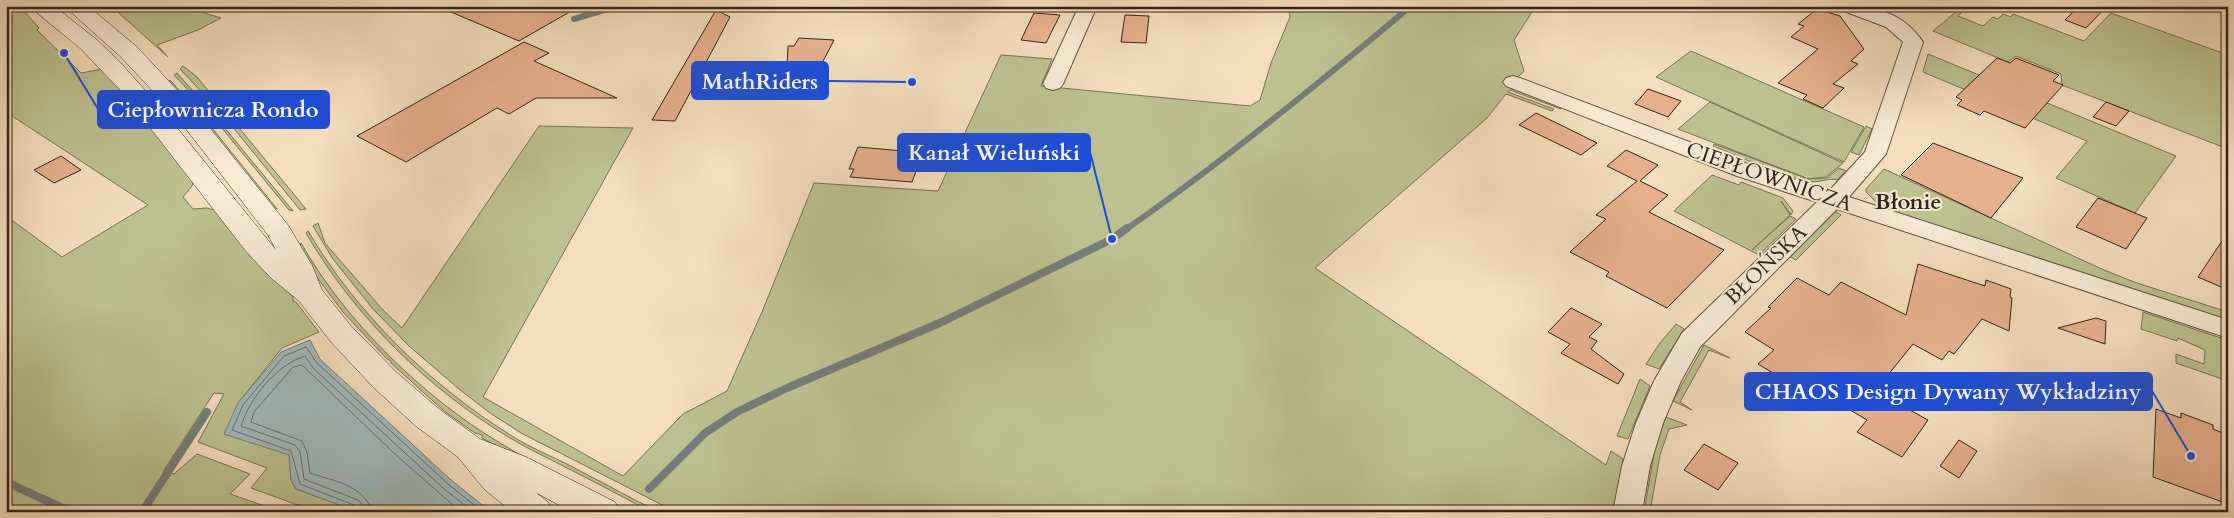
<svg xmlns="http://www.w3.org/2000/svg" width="2234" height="518" font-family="Cardo,serif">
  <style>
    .green { fill: #bdc190; stroke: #787256 }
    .water { fill: #a0babc; stroke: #757e7c }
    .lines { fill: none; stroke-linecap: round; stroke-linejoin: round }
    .shore { stroke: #6a6e6c; stroke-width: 1 }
    .stream-far1 { stroke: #757e7c; stroke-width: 6 }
    .stream { stroke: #757e7c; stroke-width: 8 }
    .building { fill: #e6b08d; stroke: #34231c }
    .street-casing { stroke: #645244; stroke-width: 2 }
    .secondary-casing { stroke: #34231c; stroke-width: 1 }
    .street { fill: #f8ead5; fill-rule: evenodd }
    .secondary { fill: #f8ead5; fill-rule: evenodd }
    .labels { text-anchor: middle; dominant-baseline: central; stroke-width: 4; stroke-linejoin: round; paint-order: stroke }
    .street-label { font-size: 21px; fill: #34231c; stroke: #f8ead5 }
    .neighbourhood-label { font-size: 22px; font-weight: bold; fill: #34231c; stroke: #f8ead5 }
    .leader { fill: none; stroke: #1d4ed8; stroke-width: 2 }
    .callout-dot { fill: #1d4ed8; stroke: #f8ead5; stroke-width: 2 }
    .callout { fill: #1d4ed8; stroke: #1d4ed8; stroke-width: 2 }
    .callout-label { font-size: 22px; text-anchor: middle; font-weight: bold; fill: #fff }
  </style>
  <rect width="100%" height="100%" fill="#f4debe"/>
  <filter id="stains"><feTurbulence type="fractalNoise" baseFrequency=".004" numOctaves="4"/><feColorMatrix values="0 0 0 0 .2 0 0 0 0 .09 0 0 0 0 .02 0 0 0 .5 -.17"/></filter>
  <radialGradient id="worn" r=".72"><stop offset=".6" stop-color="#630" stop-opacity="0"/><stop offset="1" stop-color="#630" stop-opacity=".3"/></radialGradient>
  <!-- green -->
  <g class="green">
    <path d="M 111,6 L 182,6 L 221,18 L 198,30 L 157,45 L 168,57 Z"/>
    <path d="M 1289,6 L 1536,6 L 1514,40 L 1524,71 L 1517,78 L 1560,106 L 1561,109 L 1510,90 L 1508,92 L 1554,109 L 1552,111 L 1506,94 L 1487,118 L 1315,268 L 1606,465 L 1611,451 L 1623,459 L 1614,512 L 676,512 L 521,433 L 490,413 L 459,389 L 409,346 L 373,309 L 333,259 L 313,226 L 318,223 L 325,243 L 383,310 L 402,328 L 539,126 L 633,128 L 483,397 L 623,476 L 683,414 L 727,391 L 762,312 L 814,183 L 938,191 L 1001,55 L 1052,59 L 1041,86 L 1250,106 L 1260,100 L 1271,63 L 1290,17 Z"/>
    <path d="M 1963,6 L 1968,6 L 1958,16 L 1983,26 L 1993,17 L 1998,19 L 2003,14 L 2011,17 L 2013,14 L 2084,41 L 2111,13 L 2228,55 L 2228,149 L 2062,85 L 2061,74 L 2016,56 L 2008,62 L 1933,31 Z"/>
    <path d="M 18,8 L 23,10 L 39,28 L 37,30 L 81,73 L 102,69 L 131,101 L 116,114 L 122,122 L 148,120 L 194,176 L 192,186 L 183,197 L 193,209 L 207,208 L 220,212 L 293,297 L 293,301 L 296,302 L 319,332 L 282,348 L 238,403 L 289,455 L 291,480 L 296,489 L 359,512 L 317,512 L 251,488 L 267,468 L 198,442 L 224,394 L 214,393 L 164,470 L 174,474 L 197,454 L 250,474 L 230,494 L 282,512 L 6,512 L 6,216 L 62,257 L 148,205 L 6,112 L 6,9 Z"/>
    <path d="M 1691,51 L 1864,127 L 1844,162 L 1656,77 Z"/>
    <path d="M 1928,54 L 2176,156 L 2135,213 L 2056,178 L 2087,141 L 1923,72 Z"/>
    <path d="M 183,66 L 197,77 L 306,209 L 300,210 L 223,115 L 180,69 Z"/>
    <path d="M 177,73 L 210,110 L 293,211 L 289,210 L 208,111 L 174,75 Z"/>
    <path d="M 170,80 L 208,123 L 277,209 L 269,206 L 169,85 Z"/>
    <path d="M 1710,102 L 1843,163 L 1826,177 L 1807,179 L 1827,178 L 1839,168 L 1846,171 L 1837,180 C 1830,177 1817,184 1807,181 C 1775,174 1743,158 1713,146 L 1714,144 L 1806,178 L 1678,129 Z"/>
    <path d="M 1866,126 L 1872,129 L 1859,155 L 1851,152 Z"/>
    <path d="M 1884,169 L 2104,270 L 2137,283 L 2228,312 L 2228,321 L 1894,213 L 1880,206 L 1866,192 L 1866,189 Z"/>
    <path d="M 1712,175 L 1739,185 L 1741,182 L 1783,198 L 1793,211 L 1791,215 L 1781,201 L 1790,215 L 1752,250 L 1790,216 L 1796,219 L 1759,255 L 1674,211 Z"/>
    <path d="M 1835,211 L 1841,215 L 1796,260 L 1790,257 Z"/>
    <path d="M 308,231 C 357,314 430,385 512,436 C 534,450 559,459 582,472 C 608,485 633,500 660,512 L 651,512 C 623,497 595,482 567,468 C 548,458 528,449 510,438 C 428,389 354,316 306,233 Z"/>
    <path d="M 301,243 C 345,321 423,397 500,443 C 541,468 587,489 630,512 L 620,512 L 482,438 L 482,435 L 475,433 L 444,411 L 391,363 L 391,361 L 386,358 L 343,312 L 307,264 L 299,249 Z"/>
    <path d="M 2143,312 L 2224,339 L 2228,345 L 2225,380 L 2176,363 L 2176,354 L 2204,364 L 2205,350 L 2178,338 L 2177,341 L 2141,329 Z"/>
    <path d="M 1676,324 L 1684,329 L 1659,369 L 1646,364 L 1660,343 Z"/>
    <path d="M 1704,345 L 1730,358 L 1709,350 L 1680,402 L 1692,410 L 1673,401 Z"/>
    <path d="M 1640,379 L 1650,386 L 1628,439 L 1617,436 Z"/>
    <path d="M 1666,417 L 1687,425 L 1669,429 L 1660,455 L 1650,512 L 1644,512 L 1656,442 Z"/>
  </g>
  <!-- water -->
  <path class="water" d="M 310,340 L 320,359 L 451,480 L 491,512 L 359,512 L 296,489 L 291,480 L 289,455 L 224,434 L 238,403 L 281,352 Z"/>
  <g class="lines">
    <!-- shore -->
    <g class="shore">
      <path d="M 358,512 L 354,505 L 300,484 L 291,451 L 232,430 L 243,405 L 284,356 L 306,347 L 317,363 L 448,484 L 483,512"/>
      <path d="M 364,512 L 363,505 L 358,500 L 304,479 L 300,452 L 295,445 L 241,426 C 250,398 276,365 305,356 L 313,368 L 443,488 L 473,512"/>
      <path d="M 372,512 C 365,485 333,481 310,473 L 307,452 L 302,441 L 251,422 L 254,412 L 293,367 L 302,365 L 396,455 L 461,512"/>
    </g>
    <!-- stream-far1 -->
    <g class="stream-far1">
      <path d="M 574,19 L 618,6"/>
      <path d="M 1125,230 C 1225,160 1318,84 1411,6"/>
    </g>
    <!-- stream -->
    <g class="stream">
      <path d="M 6,482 L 71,512"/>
      <path d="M 649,489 L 705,433 L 737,412 L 787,388 L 942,322 L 1112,239 L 1127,228"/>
      <path d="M 142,512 L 207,412"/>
    </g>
  </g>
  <!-- building -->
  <g class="building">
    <path d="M 437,6 L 580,6 L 519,41 Z"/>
    <path d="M 2079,6 L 2107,6 L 2086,28 L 2065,20 Z"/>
    <path d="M 1817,9 L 1840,16 L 1864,49 L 1851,61 L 1858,64 L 1833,84 L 1844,88 L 1823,108 L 1803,99 L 1807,95 L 1778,83 L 1818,49 L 1791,37 L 1804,26 L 1798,24 Z"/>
    <path d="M 716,10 L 730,17 L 675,121 L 652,120 Z"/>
    <path d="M 1034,13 L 1060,15 L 1046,43 L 1021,40 Z"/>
    <path d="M 1125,15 L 1149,16 L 1146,43 L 1121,42 Z"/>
    <path d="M 799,38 L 834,40 L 819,69 L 787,67 L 788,46 L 794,46 Z"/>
    <path d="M 524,42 L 549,53 L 534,61 L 617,98 L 536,98 L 509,114 L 497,108 L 406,162 L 357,136 Z"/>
    <path d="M 1997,58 L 2010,63 L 2016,58 L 2059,75 L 2053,81 L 2063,85 L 2025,128 L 1984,111 L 1980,115 L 1957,105 L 1962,100 L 1956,97 Z"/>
    <path d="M 1648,89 L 1681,101 L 1668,117 L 1635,104 Z"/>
    <path d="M 2106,102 L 2129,111 L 2116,126 L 2093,117 Z"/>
    <path d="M 1536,113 L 1577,133 L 1597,143 L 1581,155 L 1519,125 Z"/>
    <path d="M 1933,143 L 2023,178 L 1991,218 L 1901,175 Z"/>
    <path d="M 906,145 L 925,147 L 912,182 L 850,177 L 854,169 L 849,169 L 858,147 L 903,151 Z"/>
    <path d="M 1626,150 L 1658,165 L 1640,181 L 1668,195 L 1649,212 L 1724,250 L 1667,308 L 1606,276 L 1609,272 L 1570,252 L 1606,219 L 1596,215 L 1637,181 L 1607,166 Z"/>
    <path d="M 61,156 L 81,170 L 54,183 L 34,170 Z"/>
    <path d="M 2098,198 L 2147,218 L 2126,249 L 2076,227 Z"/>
    <path d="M 2228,232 L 2228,290 L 2198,277 Z"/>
    <path d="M 1918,264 L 1985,286 L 1986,280 L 2011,289 L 2010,297 L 2012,298 L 2009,331 L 1982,319 L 1954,354 L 1949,351 L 1942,360 L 1913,344 L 1875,391 L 1928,420 L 1902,457 L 1857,432 L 1867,420 L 1818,391 L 1813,397 L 1758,364 L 1774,350 L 1745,332 L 1771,308 L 1768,307 L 1797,278 L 1829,295 L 1841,282 L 1906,315 Z"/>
    <path d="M 1571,308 L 1602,324 L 1589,337 L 1597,341 L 1591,349 L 1624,374 L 1618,384 L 1561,353 L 1570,344 L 1548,332 Z"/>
    <path d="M 2096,318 L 2106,321 L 2105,344 L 2058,328 Z"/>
    <path d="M 2156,409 L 2181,418 L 2181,413 L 2213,425 L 2213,429 L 2228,435 L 2228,504 L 2153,477 Z"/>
    <path d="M 1959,440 L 1977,451 L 1959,478 L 1940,466 Z"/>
    <path d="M 1704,444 L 1738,463 L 1718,490 L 1684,470 Z"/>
  </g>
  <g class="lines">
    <!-- street casing -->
    <g class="street-casing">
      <g id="street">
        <path d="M 1079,6 L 1097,6 L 1063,84 L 1060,88 L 1053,90 L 1046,88 L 1043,84 Z"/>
        <path d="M 1839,6 C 1874,6 1902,11 1923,42 L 1886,154 L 1849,197 L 2228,320 L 2228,338 L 1837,209 L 1700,347 L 1681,381 L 1663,423 L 1650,466 L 1642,512 L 1613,512 L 1622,466 L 1636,423 L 1654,381 L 1682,333 L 1817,202 L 1737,176 L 1506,86 L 1503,82 L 1506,78 L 1513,76 L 1520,78 L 1753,166 L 1829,191 L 1865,152 L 1903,42 L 1886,27 L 1841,10 Z"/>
      </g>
    </g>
    <!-- secondary casing -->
    <g class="secondary-casing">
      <path id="secondary" d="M 29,6 L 54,6 L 97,40 L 119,61 L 161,108 L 276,250 L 268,235 L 176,116 L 121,57 L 64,6 L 88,6 L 137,47 L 192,106 L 288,225 L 312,265 L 322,290 L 351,326 L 396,372 L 439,409 L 480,439 L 526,457 L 615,502 L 620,512 L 572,512 L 535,492 L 548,502 L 553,512 L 512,512 L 484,489 L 458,457 L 417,427 L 374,388 L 331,342 L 299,301 L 270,277 L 245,250 L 124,94 L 81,49 Z"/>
    </g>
    <!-- street -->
    <use href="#street" class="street"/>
    <!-- secondary -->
    <use href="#secondary" class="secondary"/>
  </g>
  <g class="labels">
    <!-- street labels -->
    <g class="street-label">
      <text transform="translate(1769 177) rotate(19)">CIEPŁOWNICZA</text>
      <text transform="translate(1766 265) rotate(-44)">BŁOŃSKA</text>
    </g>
    <!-- neighbourhood labels -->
    <g class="neighbourhood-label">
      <text x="1908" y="202">Błonie</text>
    </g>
  </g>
  <!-- callouts -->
  <path class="leader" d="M912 82L828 81M64 53L98 109M1112 239L1090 152M2191 456L2152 391"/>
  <g class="callout-dot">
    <circle cx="912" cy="82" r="5"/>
    <circle cx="64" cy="53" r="5"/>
    <circle cx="1112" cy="239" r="5"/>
    <circle cx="2191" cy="456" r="5"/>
  </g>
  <g class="callout">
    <rect x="692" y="62" width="136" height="37" rx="5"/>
    <rect x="98" y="91" width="231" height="37" rx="5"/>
    <rect x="898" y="134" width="192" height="37" rx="5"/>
    <rect x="1745" y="373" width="407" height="37" rx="5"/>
  </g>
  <g class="callout-label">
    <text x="760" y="89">MathRiders</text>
    <text x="213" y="117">Ciepłownicza Rondo</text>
    <text x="994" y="160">Kanał Wieluński</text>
    <text x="1948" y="399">CHAOS Design Dywany Wykładziny</text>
  </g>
  <!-- margin -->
  <rect width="2234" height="518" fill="none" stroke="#f4debe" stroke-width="25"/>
  <rect x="8" y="8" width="2219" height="503" fill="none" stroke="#34231c" stroke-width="2.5"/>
  <rect x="12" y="12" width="2209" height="493" fill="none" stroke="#34231c"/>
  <rect width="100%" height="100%" filter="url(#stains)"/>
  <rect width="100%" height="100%" fill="url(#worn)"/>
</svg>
